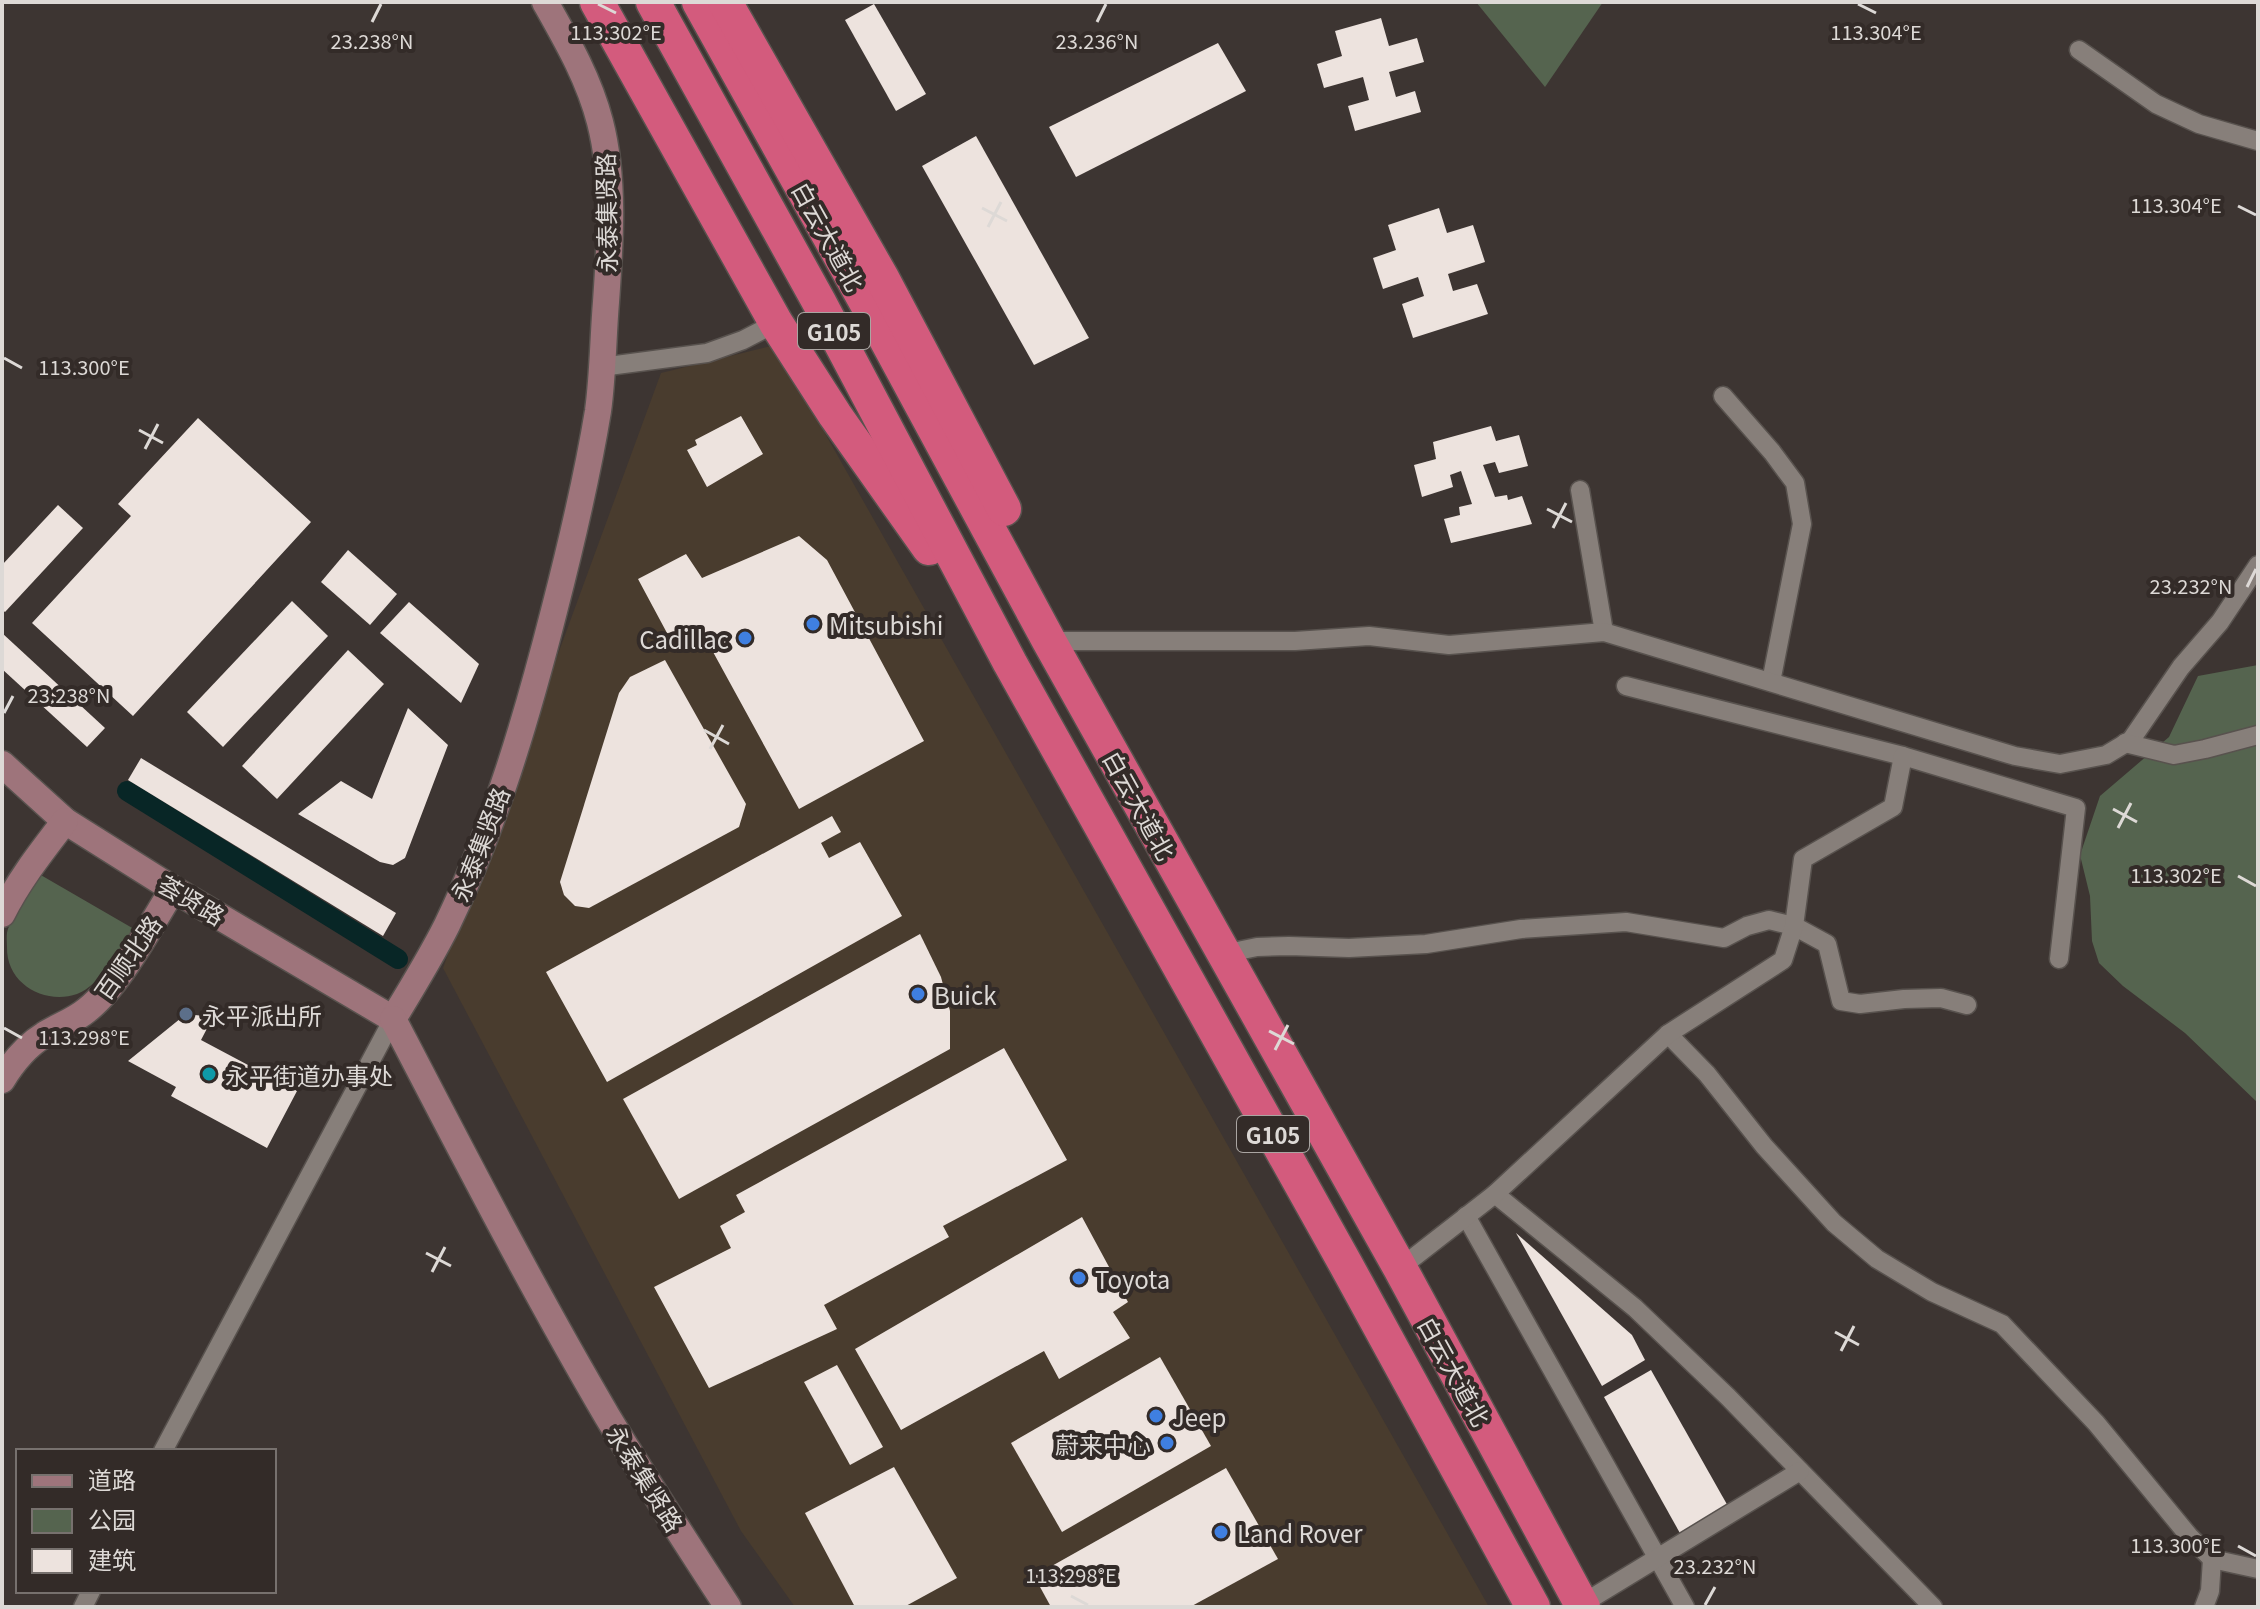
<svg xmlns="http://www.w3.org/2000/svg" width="2260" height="1609" font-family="Georgia,'Noto Sans SC',serif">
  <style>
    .commercial { fill: #493c2e }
    .green { fill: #55644f }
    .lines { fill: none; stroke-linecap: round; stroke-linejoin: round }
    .canal { stroke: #082626; stroke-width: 20 }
    .building { fill: #ede3de }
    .street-casing { stroke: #58524e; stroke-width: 21 }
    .secondary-casing { stroke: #58524e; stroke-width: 29 }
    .highway-casing { stroke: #58524e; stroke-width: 37 }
    .street { stroke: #877f7a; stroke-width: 18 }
    .secondary { stroke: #9e747b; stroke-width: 26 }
    .highway { stroke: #d35b7d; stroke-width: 34 }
    .ticks { fill: none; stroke: #ddd9d6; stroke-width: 3 }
    .shop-dot { fill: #3f7fe0; stroke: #332b28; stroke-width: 3 }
    .service-dot { fill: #5c6f8a; stroke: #332b28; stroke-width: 3 }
    .culture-dot { fill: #0f9aa8; stroke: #332b28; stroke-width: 3 }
    .labels { text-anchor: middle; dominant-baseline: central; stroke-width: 8; stroke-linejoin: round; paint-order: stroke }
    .shield { fill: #332b28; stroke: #aaa5a2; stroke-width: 2 }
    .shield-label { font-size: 22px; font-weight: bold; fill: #ddd9d6 }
    .street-label { font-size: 24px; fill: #ddd9d6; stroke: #332b28 }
    .poi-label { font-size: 24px; fill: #ddd9d6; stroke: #332b28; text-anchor: start }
    .ticks-label { font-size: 20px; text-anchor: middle; fill: #ddd9d6; stroke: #332b28; stroke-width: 8; stroke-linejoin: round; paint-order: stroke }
  </style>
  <rect width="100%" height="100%" fill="#3d3532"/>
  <!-- commercial -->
  <path class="commercial" d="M 775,345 L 1489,1607 L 795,1607 L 741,1531 L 443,968 L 661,373 Z"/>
  <!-- green -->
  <g class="green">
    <path d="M 1476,2 L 1603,2 L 1545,87 Z"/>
    <path d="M 2258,665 L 2258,1103 L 2185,1033 L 2123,986 L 2099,963 L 2092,941 L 2090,896 L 2080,855 L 2100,796 L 2169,737 L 2198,676 Z"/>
    <path d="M 39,874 L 134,929 C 120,949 101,985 77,994 C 45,1005 6,984 7,947 C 7,941 6,934 8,929 C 15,910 29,892 39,874 Z"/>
  </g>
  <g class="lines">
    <!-- canal -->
    <path class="canal" d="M 127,791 L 398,959"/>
  </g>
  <!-- building -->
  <g class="building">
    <path d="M 874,4 L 926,94 L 896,111 L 845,20 Z"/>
    <path d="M 1381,18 L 1389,46 L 1417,38 L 1424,62 L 1389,72 L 1396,97 L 1415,91 L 1421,112 L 1355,131 L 1348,106 L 1369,100 L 1363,77 L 1324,88 L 1317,64 L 1342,56 L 1335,31 Z"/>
    <path d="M 1218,43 L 1246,91 L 1076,177 L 1049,127 Z"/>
    <path d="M 976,136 L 1089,338 L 1034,365 L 922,166 Z"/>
    <path d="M 1439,208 L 1447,233 L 1473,225 L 1485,262 L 1448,274 L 1453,291 L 1477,284 L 1488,314 L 1413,338 L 1402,304 L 1424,296 L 1418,277 L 1383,289 L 1373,258 L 1396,250 L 1388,225 Z"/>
    <path d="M 741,416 L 763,454 L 707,487 L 687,450 L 697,445 L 695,440 Z"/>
    <path d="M 198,418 L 311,522 L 133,716 L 32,623 L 131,516 L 118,504 Z"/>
    <path d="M 1491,426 L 1496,441 L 1519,435 L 1528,466 L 1499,473 L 1495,462 L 1483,465 L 1495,497 L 1507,495 L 1508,500 L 1522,496 L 1532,524 L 1451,543 L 1444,519 L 1460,515 L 1459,507 L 1472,504 L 1461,471 L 1450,475 L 1453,487 L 1422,497 L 1414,465 L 1436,459 L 1433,442 Z"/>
    <path d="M 58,505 L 83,528 L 5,612 L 2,610 L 2,565 Z"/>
    <path d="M 799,536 L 827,560 L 924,741 L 799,809 L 701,630 L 667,633 L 638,579 L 686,554 L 702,578 Z"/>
    <path d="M 348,550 L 397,594 L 370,625 L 321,582 Z"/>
    <path d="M 292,601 L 328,636 L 223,747 L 187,712 Z"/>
    <path d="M 409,602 L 479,664 L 461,703 L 380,633 Z"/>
    <path d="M 2,633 L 105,728 L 87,747 L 2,669 Z"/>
    <path d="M 348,650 L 384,684 L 277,799 L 242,766 Z"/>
    <path d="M 665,660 L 746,804 L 739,827 L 589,908 L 575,906 L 564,895 L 560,882 L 619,693 L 630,677 Z"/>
    <path d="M 408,708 L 448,745 L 405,858 L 393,865 L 380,862 L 298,814 L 341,781 L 372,799 Z"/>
    <path d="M 141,758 L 396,913 L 383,936 L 128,780 Z"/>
    <path d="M 832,816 L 841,832 L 821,843 L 829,858 L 860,842 L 902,916 L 607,1082 L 546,972 Z"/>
    <path d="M 920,934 L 941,977 L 950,1011 L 950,1049 L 679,1199 L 623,1099 Z"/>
    <path d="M 186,1014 L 213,1017 L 201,1040 L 297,1091 L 267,1148 L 171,1096 L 176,1087 L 128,1061 Z"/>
    <path d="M 1004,1048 L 1067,1160 L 943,1226 L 949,1237 L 824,1305 L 837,1329 L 709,1388 L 654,1287 L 731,1248 L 720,1226 L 745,1212 L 736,1195 Z"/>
    <path d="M 1082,1217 L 1128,1302 L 1113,1312 L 1130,1338 L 1059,1379 L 1044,1351 L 901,1430 L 855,1349 Z"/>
    <path d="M 1516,1233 L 1632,1335 L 1645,1360 L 1602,1386 Z"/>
    <path d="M 1160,1357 L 1211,1446 L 1062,1532 L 1011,1443 Z"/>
    <path d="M 837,1365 L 883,1447 L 850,1465 L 804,1382 Z"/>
    <path d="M 1651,1370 L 1729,1508 L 1681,1535 L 1604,1397 Z"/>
    <path d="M 894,1467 L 957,1578 L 904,1607 L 855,1607 L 805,1513 Z"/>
    <path d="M 1226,1468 L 1278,1559 L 1190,1607 L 1051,1607 L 1034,1576 Z"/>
  </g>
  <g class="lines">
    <!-- street casing -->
    <g class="street-casing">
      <g id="street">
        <path d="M 2079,50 L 2156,104 L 2199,124 L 2258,141"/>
        <path d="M 601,367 L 707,353 L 743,340 L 776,323"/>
        <path d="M 1723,396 L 1772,452 L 1795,483 L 1802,524 L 1771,682"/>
        <path d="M 1580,490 L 1604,632"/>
        <path d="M 1049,641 L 1295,641 L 1369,636 L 1449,645 L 1604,632 L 2015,756 L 2060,764 L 2106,755 L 2131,740 L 2181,667 L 2220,622 L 2258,565"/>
        <path d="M 1626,686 L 1903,756 L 2076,808 L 2059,959"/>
        <path d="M 2125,743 L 2174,755 L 2205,749 L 2258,735"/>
        <path d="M 1223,954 L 1257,947 L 1289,946 L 1349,948 L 1426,944 L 1521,929 L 1626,922 L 1724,938 L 1747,926 L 1769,920 L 1794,926 L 1827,944 L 1841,1001 L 1860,1004 L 1904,999 L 1941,998 L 1967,1005"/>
        <path d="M 1668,1034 L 1707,1074 L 1764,1146 L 1834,1223 L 1877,1259 L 1932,1292 L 2002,1324 L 2096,1423 L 2189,1536 L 2212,1559 L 2258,1569"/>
        <path d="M 1495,1194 L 1635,1308 L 1728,1397 L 1933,1607"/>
        <path d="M 1466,1216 L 1685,1607"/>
        <path d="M 1400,1268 L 1495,1194 L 1668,1034 L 1783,960 L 1794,926 L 1803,859 L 1893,807 L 1903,756"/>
        <path d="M 163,1451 L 393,1019"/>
        <path d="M 1582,1604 L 1800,1471"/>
        <path d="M 83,1607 L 91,1591"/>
        <path d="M 2204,1607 L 2210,1591 L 2212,1559"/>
      </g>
    </g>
    <!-- secondary casing -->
    <g class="secondary-casing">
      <g id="secondary">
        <path d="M 2,764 L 65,821 L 173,889 L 393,1019"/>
        <path d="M 2,914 C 19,880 42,851 65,821"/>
        <path d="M 393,1019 C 412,988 431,957 447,925 C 495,826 527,717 554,611 C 571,545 587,478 598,411 C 603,375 603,338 606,302 C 610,244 615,180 600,122 C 589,79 567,41 545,2"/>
        <path d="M 393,1019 C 462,1152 531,1286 607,1416 C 646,1481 687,1544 728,1607"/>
        <path d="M 2,1080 C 13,1062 26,1046 44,1035 C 58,1026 74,1021 87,1010 C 119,985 151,925 173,889"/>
      </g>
    </g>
    <!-- highway casing -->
    <g class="highway-casing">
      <g id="highway">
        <path d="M 597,2 L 776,323 L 835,415 L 929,548"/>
        <path d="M 653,2 L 819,302 L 1010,663 L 1345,1263 L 1533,1607"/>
        <path d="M 699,2 L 867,304 L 1049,641 L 1400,1268 L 1583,1607"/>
        <path d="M 725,2 L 882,278 L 1004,509"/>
      </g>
    </g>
    <!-- street -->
    <use href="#street" class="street"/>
    <!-- secondary -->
    <use href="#secondary" class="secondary"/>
    <!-- highway -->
    <use href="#highway" class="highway"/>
  </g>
  <!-- ticks -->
  <path class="ticks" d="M 598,4 L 616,13M 1858,4 L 1876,13M 372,22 L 381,4M 1097,22 L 1106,4M 2238,206 L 2256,215M 982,208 L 1007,221M 988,227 L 1001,202M 4,358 L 22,368M 139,430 L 163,443M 145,449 L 158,424M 1547,509 L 1572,522M 1553,528 L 1566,503M 2247,587 L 2256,569M 4,713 L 13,696M 704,730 L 729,744M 710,749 L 723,725M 2113,809 L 2137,822M 2118,828 L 2131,803M 2238,876 L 2256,886M 4,1028 L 22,1038M 1269,1031 L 1294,1044M 1275,1050 L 1288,1025M 426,1253 L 451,1266M 432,1272 L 445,1247M 1835,1332 L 1859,1345M 1841,1351 L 1854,1326M 2238,1546 L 2256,1556M 1071,1596 L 1088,1605M 1705,1605 L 1715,1587"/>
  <!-- markers -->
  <g class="shop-dot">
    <circle cx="813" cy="624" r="8"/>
    <circle cx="745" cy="638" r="8"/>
    <circle cx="918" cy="994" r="8"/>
    <circle cx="1079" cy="1278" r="8"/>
    <circle cx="1156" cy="1416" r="8"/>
    <circle cx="1167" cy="1443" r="8"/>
    <circle cx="1221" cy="1532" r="8"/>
  </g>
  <circle class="service-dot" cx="186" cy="1014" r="8"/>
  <circle class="culture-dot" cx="209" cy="1074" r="8"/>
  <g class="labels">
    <!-- shield labels -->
    <g class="shield">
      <rect x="798" y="313" width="72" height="36" rx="6"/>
      <rect x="1237" y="1116" width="72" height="36" rx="6"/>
    </g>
    <g class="shield-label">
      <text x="834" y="331">G105</text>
      <text x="1273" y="1134">G105</text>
    </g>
    <!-- street labels -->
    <g class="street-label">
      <text transform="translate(605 213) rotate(-91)">永泰集贤路</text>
      <text transform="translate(829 236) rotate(61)">白云大道北</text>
      <text transform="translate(1140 805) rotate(61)">白云大道北</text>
      <text transform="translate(479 844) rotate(-69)">永泰集贤路</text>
      <text transform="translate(192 899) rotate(31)">荟贤路</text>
      <text transform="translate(127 957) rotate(-55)">百顺北路</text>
      <text transform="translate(1455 1371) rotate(61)">白云大道北</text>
      <text transform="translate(646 1478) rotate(58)">永泰集贤路</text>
    </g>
    <!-- poi labels -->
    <g class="poi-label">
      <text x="829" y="624">Mitsubishi</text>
      <text x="729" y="638" text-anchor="end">Cadillac</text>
      <text x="934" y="994">Buick</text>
      <text x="202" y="1014">永平派出所</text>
      <text x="225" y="1074">永平街道办事处</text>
      <text x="1095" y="1278">Toyota</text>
      <text x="1172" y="1416">Jeep</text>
      <text x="1151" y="1443" text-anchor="end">蔚来中心</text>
      <text x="1237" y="1532">Land Rover</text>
    </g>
  </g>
  <g class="ticks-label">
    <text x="616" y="40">113.302°E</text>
    <text x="1876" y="40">113.304°E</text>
    <text x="372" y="49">23.238°N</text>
    <text x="1097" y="49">23.236°N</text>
    <text x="2176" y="213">113.304°E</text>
    <text x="84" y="375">113.300°E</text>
    <text x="2191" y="594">23.232°N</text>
    <text x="69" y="703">23.238°N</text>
    <text x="2176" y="883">113.302°E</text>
    <text x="84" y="1045">113.298°E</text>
    <text x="2176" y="1553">113.300°E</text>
    <text x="1715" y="1574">23.232°N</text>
    <text x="1071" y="1583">113.298°E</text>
  </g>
  <!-- border -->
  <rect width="2260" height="1609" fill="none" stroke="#ddd9d6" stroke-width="8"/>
  <!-- legend -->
  <rect x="16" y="1449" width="260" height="144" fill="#332b28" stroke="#77716e" stroke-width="2"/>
  <rect x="32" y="1475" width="40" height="12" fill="#9e747b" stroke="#77716e" stroke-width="2"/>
  <text x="88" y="1489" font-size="24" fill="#ddd9d6">道路</text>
  <rect x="32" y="1509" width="40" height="24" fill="#55644f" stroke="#77716e" stroke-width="2"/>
  <text x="88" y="1529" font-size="24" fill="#ddd9d6">公园</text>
  <rect x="32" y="1549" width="40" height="24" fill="#ede3de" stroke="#77716e" stroke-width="2"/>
  <text x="88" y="1569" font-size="24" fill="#ddd9d6">建筑</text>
</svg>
